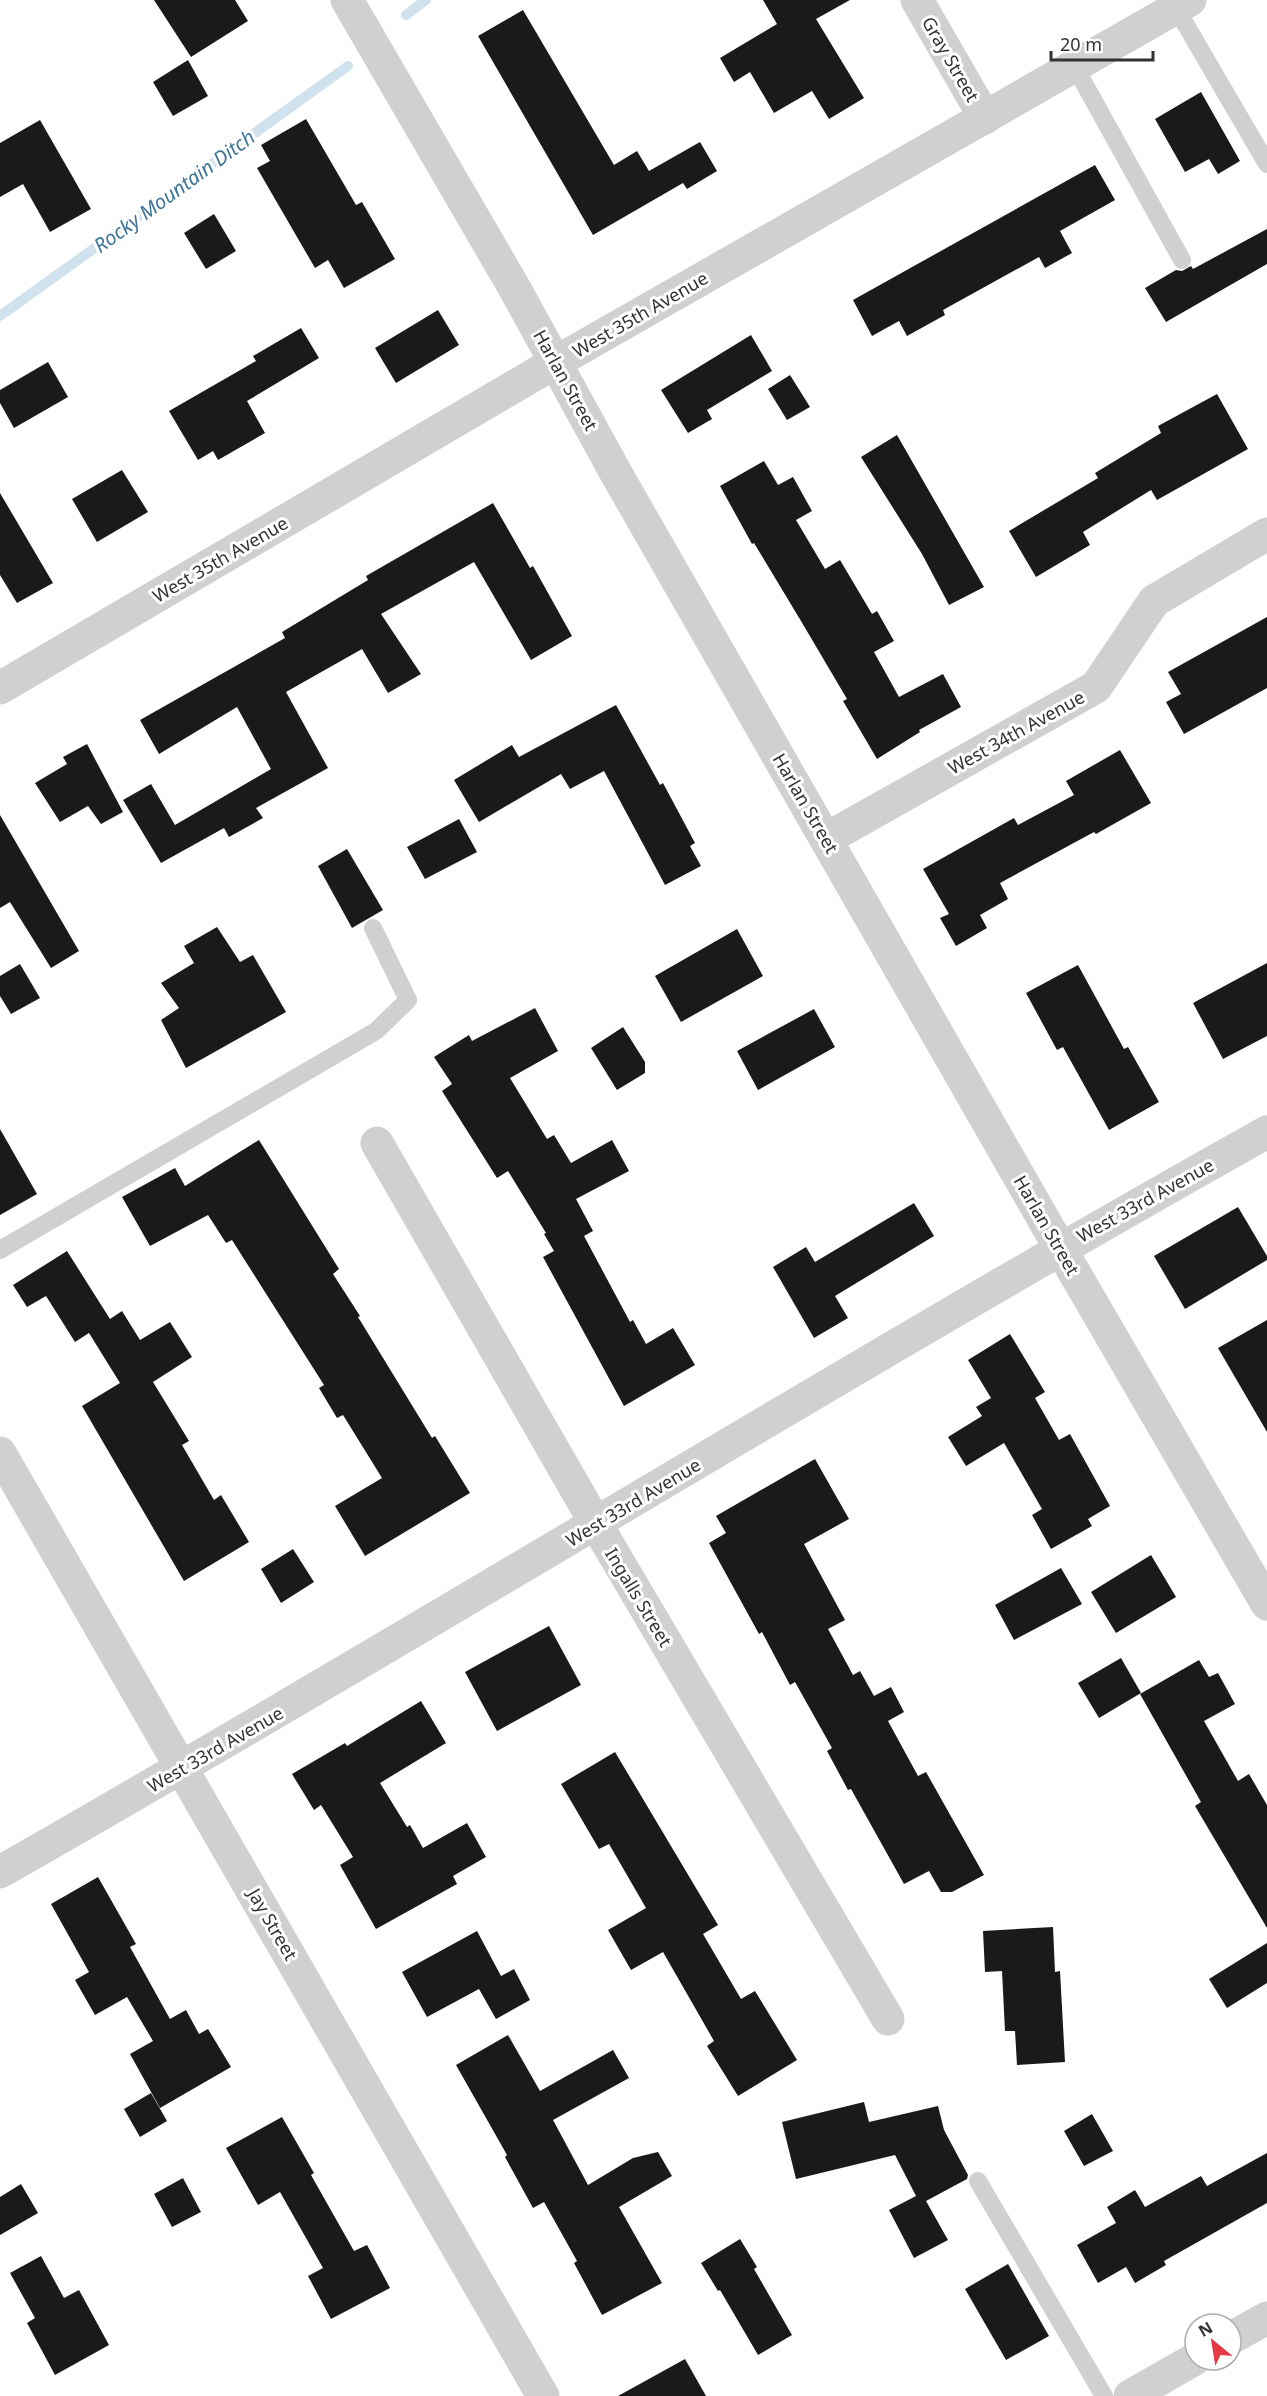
<svg xmlns="http://www.w3.org/2000/svg" width="1267" height="2396" font-family="'Noto Sans',sans-serif">
  <style>
    .lines { fill: none; stroke-linecap: round; stroke-linejoin: round }
    .stream { stroke: #cfe2ee; stroke-width: 10 }
    .building { fill: #1a1a1a }
    .service { stroke: #d0d0d0; stroke-width: 18 }
    .minor { stroke: #d0d0d0; stroke-width: 33 }
    .tertiary { stroke: #d0d0d0; stroke-width: 33 }
    .labels { text-anchor: middle; dominant-baseline: central; stroke-width: 6; stroke-linejoin: round; paint-order: stroke }
    .street-label { font-size: 18px; fill: #333; stroke: #fff }
    .water-label { font-size: 20px; font-style: italic; fill: #3f7597; stroke: #fff }
  </style>
  <rect width="100%" height="100%" fill="#fff"/>
  <g class="lines">
    <!-- stream -->
    <g class="stream">
      <path d="M 406,15 L 426,0"/>
      <path d="M 0,316 L 348,66"/>
    </g>
  </g>
  <!-- building -->
  <g class="building">
    <path d="M 154,0 L 235,0 L 248,21 L 191,57 Z"/>
    <path d="M 763,0 L 850,0 L 816,19 L 864,98 L 829,119 L 812,91 L 774,113 L 750,72 L 734,82 L 720,58 L 777,24 Z"/>
    <path d="M 523,10 L 614,165 L 637,151 L 649,171 L 700,142 L 717,171 L 687,189 L 683,183 L 593,235 L 478,36 Z"/>
    <path d="M 188,60 L 208,96 L 173,116 L 153,82 Z"/>
    <path d="M 1201,92 L 1240,161 L 1218,174 L 1209,159 L 1185,172 L 1155,119 Z"/>
    <path d="M 306,119 L 356,205 L 362,202 L 395,259 L 344,288 L 328,260 L 315,268 L 257,168 L 270,161 L 261,145 Z"/>
    <path d="M 40,120 L 91,209 L 50,232 L 23,184 L 0,197 L 0,143 Z"/>
    <path d="M 1095,165 L 1115,200 L 1060,231 L 1072,253 L 1045,268 L 1039,257 L 943,310 L 945,315 L 907,336 L 899,321 L 872,336 L 853,300 Z"/>
    <path d="M 214,214 L 236,251 L 206,269 L 184,233 Z"/>
    <path d="M 1267,229 L 1267,264 L 1166,322 L 1145,288 L 1176,270 L 1182,271 L 1191,266 L 1193,269 Z"/>
    <path d="M 438,310 L 459,345 L 396,383 L 375,348 Z"/>
    <path d="M 301,328 L 319,358 L 247,401 L 265,433 L 218,460 L 213,451 L 198,460 L 169,411 L 256,361 L 253,356 Z"/>
    <path d="M 751,335 L 772,371 L 707,410 L 712,419 L 688,433 L 661,390 Z"/>
    <path d="M 48,362 L 68,397 L 14,428 L 0,403 L 0,390 Z"/>
    <path d="M 790,375 L 810,407 L 787,420 L 768,389 Z"/>
    <path d="M 1217,394 L 1248,449 L 1157,500 L 1151,490 L 1083,532 L 1090,545 L 1036,577 L 1009,531 L 1098,478 L 1095,473 L 1161,433 L 1158,426 Z"/>
    <path d="M 897,435 L 984,587 L 949,605 L 922,554 L 861,457 Z"/>
    <path d="M 764,461 L 778,485 L 793,477 L 812,511 L 796,520 L 825,569 L 840,560 L 872,614 L 877,611 L 894,641 L 874,652 L 899,697 L 943,674 L 961,707 L 919,730 L 920,732 L 877,759 L 843,701 L 847,699 L 801,621 L 754,543 L 752,544 L 720,486 Z"/>
    <path d="M 122,470 L 148,512 L 97,542 L 72,499 Z"/>
    <path d="M 0,493 L 53,583 L 17,603 L 0,575 Z"/>
    <path d="M 493,503 L 530,568 L 533,566 L 572,636 L 531,660 L 474,562 L 381,614 L 421,674 L 388,693 L 362,649 L 286,692 L 328,768 L 256,808 L 263,818 L 229,837 L 224,828 L 161,863 L 123,800 L 151,784 L 175,825 L 271,769 L 237,707 L 159,754 L 140,720 L 285,638 L 282,632 L 368,580 L 366,576 Z"/>
    <path d="M 1267,617 L 1267,688 L 1184,734 L 1166,702 L 1181,694 L 1168,672 Z"/>
    <path d="M 616,705 L 660,785 L 663,783 L 695,843 L 690,846 L 701,866 L 665,885 L 604,771 L 570,789 L 561,774 L 479,822 L 454,780 L 512,745 L 519,757 Z"/>
    <path d="M 87,744 L 123,812 L 101,824 L 88,806 L 60,822 L 35,783 L 67,764 L 63,757 Z"/>
    <path d="M 1120,750 L 1151,803 L 1096,834 L 1094,832 L 1000,883 L 1008,899 L 980,915 L 987,928 L 956,946 L 940,918 L 949,914 L 923,869 L 1014,818 L 1018,825 L 1074,795 L 1066,781 Z"/>
    <path d="M 0,815 L 79,951 L 51,968 L 10,902 L 0,908 Z"/>
    <path d="M 459,819 L 477,852 L 425,879 L 407,847 Z"/>
    <path d="M 347,849 L 383,910 L 352,928 L 318,866 Z"/>
    <path d="M 217,927 L 240,962 L 253,955 L 286,1012 L 186,1068 L 161,1020 L 179,1008 L 161,983 L 194,963 L 184,946 Z"/>
    <path d="M 737,929 L 763,976 L 681,1022 L 655,976 Z"/>
    <path d="M 1267,963 L 1267,1036 L 1223,1059 L 1193,1003 Z"/>
    <path d="M 20,964 L 40,998 L 11,1014 L 0,996 L 0,976 Z"/>
    <path d="M 1078,965 L 1124,1049 L 1128,1047 L 1159,1102 L 1109,1130 L 1063,1047 L 1057,1050 L 1026,993 Z"/>
    <path d="M 535,1008 L 558,1051 L 510,1078 L 547,1139 L 554,1135 L 571,1163 L 612,1140 L 629,1171 L 576,1199 L 593,1231 L 584,1236 L 630,1322 L 633,1320 L 646,1344 L 673,1328 L 695,1365 L 624,1406 L 543,1257 L 554,1251 L 544,1234 L 546,1233 L 508,1171 L 497,1178 L 442,1091 L 452,1084 L 434,1057 L 469,1035 L 472,1041 Z"/>
    <path d="M 814,1009 L 835,1047 L 758,1090 L 737,1051 Z"/>
    <path d="M 623,1027 L 645,1062 L 645,1073 L 617,1090 L 591,1048 Z"/>
    <path d="M 0,1129 L 37,1194 L 0,1215 Z"/>
    <path d="M 259,1140 L 339,1269 L 333,1274 L 360,1316 L 358,1317 L 432,1438 L 435,1436 L 470,1493 L 365,1556 L 335,1506 L 382,1478 L 343,1415 L 337,1418 L 319,1388 L 324,1385 L 232,1240 L 226,1243 L 208,1215 L 150,1246 L 122,1197 L 175,1168 L 185,1186 Z"/>
    <path d="M 914,1203 L 934,1236 L 835,1296 L 848,1318 L 814,1338 L 773,1267 L 806,1247 L 815,1262 Z"/>
    <path d="M 1238,1207 L 1267,1256 L 1267,1260 L 1185,1309 L 1154,1256 Z"/>
    <path d="M 67,1251 L 110,1319 L 122,1311 L 140,1340 L 170,1322 L 192,1357 L 153,1382 L 189,1441 L 182,1445 L 214,1500 L 221,1495 L 249,1542 L 184,1581 L 82,1406 L 120,1383 L 89,1333 L 75,1342 L 46,1296 L 27,1307 L 13,1285 Z"/>
    <path d="M 1267,1320 L 1267,1432 L 1218,1348 Z"/>
    <path d="M 1010,1334 L 1045,1392 L 1035,1398 L 1059,1440 L 1070,1434 L 1110,1506 L 1088,1519 L 1092,1526 L 1051,1549 L 1032,1515 L 1042,1509 L 1004,1443 L 966,1466 L 948,1437 L 982,1416 L 976,1407 L 991,1398 L 968,1360 Z"/>
    <path d="M 815,1459 L 849,1519 L 804,1544 L 845,1620 L 828,1629 L 853,1675 L 860,1671 L 874,1696 L 891,1687 L 904,1712 L 888,1721 L 918,1776 L 926,1772 L 984,1875 L 952,1892 L 941,1892 L 929,1871 L 904,1884 L 851,1789 L 848,1790 L 827,1751 L 832,1748 L 795,1682 L 790,1685 L 762,1632 L 759,1634 L 709,1543 L 726,1533 L 716,1516 Z"/>
    <path d="M 293,1549 L 314,1582 L 281,1603 L 261,1569 Z"/>
    <path d="M 1151,1555 L 1176,1597 L 1116,1633 L 1091,1592 Z"/>
    <path d="M 1061,1568 L 1082,1604 L 1014,1640 L 995,1605 Z"/>
    <path d="M 549,1626 L 581,1685 L 497,1731 L 465,1672 Z"/>
    <path d="M 1121,1658 L 1141,1693 L 1099,1718 L 1078,1683 Z"/>
    <path d="M 1199,1660 L 1209,1677 L 1218,1673 L 1235,1704 L 1204,1721 L 1238,1781 L 1249,1774 L 1267,1805 L 1267,1928 L 1195,1806 L 1201,1802 L 1140,1694 Z"/>
    <path d="M 421,1701 L 446,1743 L 380,1783 L 407,1827 L 410,1825 L 423,1848 L 467,1823 L 486,1857 L 453,1876 L 457,1884 L 376,1929 L 340,1865 L 353,1857 L 321,1805 L 314,1810 L 292,1774 L 345,1743 L 347,1746 Z"/>
    <path d="M 615,1752 L 718,1925 L 703,1934 L 741,1999 L 755,1991 L 797,2060 L 738,2096 L 707,2046 L 714,2041 L 663,1952 L 631,1970 L 608,1930 L 646,1908 L 609,1844 L 599,1849 L 561,1784 Z"/>
    <path d="M 98,1877 L 136,1944 L 130,1947 L 170,2019 L 186,2010 L 199,2034 L 208,2029 L 231,2067 L 160,2108 L 130,2054 L 153,2041 L 127,1997 L 95,2015 L 75,1980 L 89,1972 L 51,1904 Z"/>
    <path d="M 1053,1927 L 1055,1972 L 1060,1971 L 1065,2062 L 1017,2065 L 1015,2031 L 1005,2031 L 1002,1971 L 985,1972 L 983,1931 Z"/>
    <path d="M 477,1931 L 501,1976 L 514,1969 L 530,2000 L 496,2019 L 479,1989 L 427,2017 L 402,1972 Z"/>
    <path d="M 1267,1943 L 1267,1983 L 1227,2008 L 1209,1979 Z"/>
    <path d="M 508,2035 L 540,2091 L 613,2050 L 629,2078 L 553,2120 L 588,2185 L 633,2158 L 658,2152 L 672,2176 L 619,2207 L 662,2283 L 602,2315 L 574,2263 L 577,2261 L 544,2202 L 533,2208 L 505,2157 L 507,2155 L 456,2065 Z"/>
    <path d="M 151,2093 L 167,2121 L 140,2137 L 124,2109 Z"/>
    <path d="M 864,2102 L 869,2122 L 938,2106 L 944,2130 L 968,2175 L 967,2179 L 926,2201 L 948,2240 L 914,2258 L 889,2210 L 916,2196 L 895,2155 L 796,2179 L 782,2122 Z"/>
    <path d="M 1092,2114 L 1113,2151 L 1084,2166 L 1064,2131 Z"/>
    <path d="M 282,2117 L 314,2173 L 311,2175 L 354,2251 L 367,2245 L 390,2288 L 331,2319 L 308,2276 L 323,2268 L 280,2192 L 258,2205 L 226,2148 Z"/>
    <path d="M 1267,2153 L 1267,2203 L 1164,2261 L 1166,2265 L 1135,2283 L 1126,2267 L 1098,2283 L 1077,2245 L 1116,2223 L 1107,2207 L 1135,2190 L 1145,2207 L 1201,2176 L 1207,2186 Z"/>
    <path d="M 183,2178 L 201,2212 L 172,2227 L 154,2194 Z"/>
    <path d="M 21,2184 L 38,2213 L 0,2235 L 0,2197 Z"/>
    <path d="M 740,2239 L 757,2267 L 754,2269 L 792,2335 L 758,2355 L 720,2290 L 718,2291 L 701,2263 Z"/>
    <path d="M 41,2256 L 64,2298 L 79,2290 L 109,2345 L 55,2375 L 27,2323 L 35,2318 L 10,2273 Z"/>
    <path d="M 1008,2264 L 1049,2336 L 1006,2360 L 965,2289 Z"/>
    <path d="M 685,2359 L 706,2396 L 618,2396 Z"/>
  </g>
  <g class="lines">
    <!-- service -->
    <g class="service">
      <path d="M 1176,8 L 1267,164"/>
      <path d="M 1075,67 L 1182,260"/>
      <path d="M 0,1250 L 376,1031 L 408,1000 L 373,928"/>
      <path d="M 978,2181 L 1104,2396"/>
    </g>
    <!-- minor -->
    <g class="minor">
      <path d="M 917,0 L 985,118"/>
      <path d="M 826,839 L 1096,687 L 1154,601 L 1267,534"/>
      <path d="M 377,1143 L 596,1524 L 888,2019"/>
      <path d="M 0,1453 L 543,2396"/>
      <path d="M 0,1872 C 425,1630 840,1371 1267,1132"/>
    </g>
    <!-- tertiary -->
    <g class="tertiary">
      <path d="M 347,0 L 515,289 L 617,475 L 1060,1248 L 1267,1604"/>
      <path d="M 0,688 L 556,362 L 1190,0"/>
      <path d="M 1231,2338 L 1267,2318"/>
      <path d="M 1130,2396 L 1195,2359"/>
    </g>
  </g>
  <g class="labels">
    <!-- street labels -->
    <g class="street-label">
      <text transform="translate(951 59) rotate(60)">Gray Street</text>
      <text transform="translate(640 314) rotate(-30)">West 35th Avenue</text>
      <text transform="translate(566 380) rotate(61)">Harlan Street</text>
      <text transform="translate(220 559) rotate(-30)">West 35th Avenue</text>
      <text transform="translate(1016 732) rotate(-29)">West 34th Avenue</text>
      <text transform="translate(806 803) rotate(60)">Harlan Street</text>
      <text transform="translate(1145 1200) rotate(-29)">West 33rd Avenue</text>
      <text transform="translate(1047 1225) rotate(60)">Harlan Street</text>
      <text transform="translate(633 1502) rotate(-31)">West 33rd Avenue</text>
      <text transform="translate(639 1597) rotate(59)">Ingalls Street</text>
      <text transform="translate(215 1749) rotate(-30)">West 33rd Avenue</text>
      <text transform="translate(273 1924) rotate(60)">Jay Street</text>
    </g>
    <!-- water labels -->
    <g class="water-label">
      <text transform="translate(174 191) rotate(-36)">Rocky Mountain Ditch</text>
    </g>
  </g>
  <!-- north arrow -->
  <g transform="translate(1213 2342) rotate(330)"><circle r="28" fill="#ffffff" stroke="#adadad" stroke-width="1.5"/>
  <path d="M0-4.5L10 22L0 15L-10 22Z" fill="#e63946"/>
  <text y="-9" font-size="16" font-weight="bold" text-anchor="middle" fill="#333333">N</text>
  </g>
  <!-- scale -->
  <path d="M1051 51v9h102v-9" fill="none" stroke="#333333" stroke-width="3"/>
  <text x="1060" y="51" font-size="18" fill="#333333" stroke="#ffffff" stroke-width="4.5" paint-order="stroke">20 m</text>
</svg>
